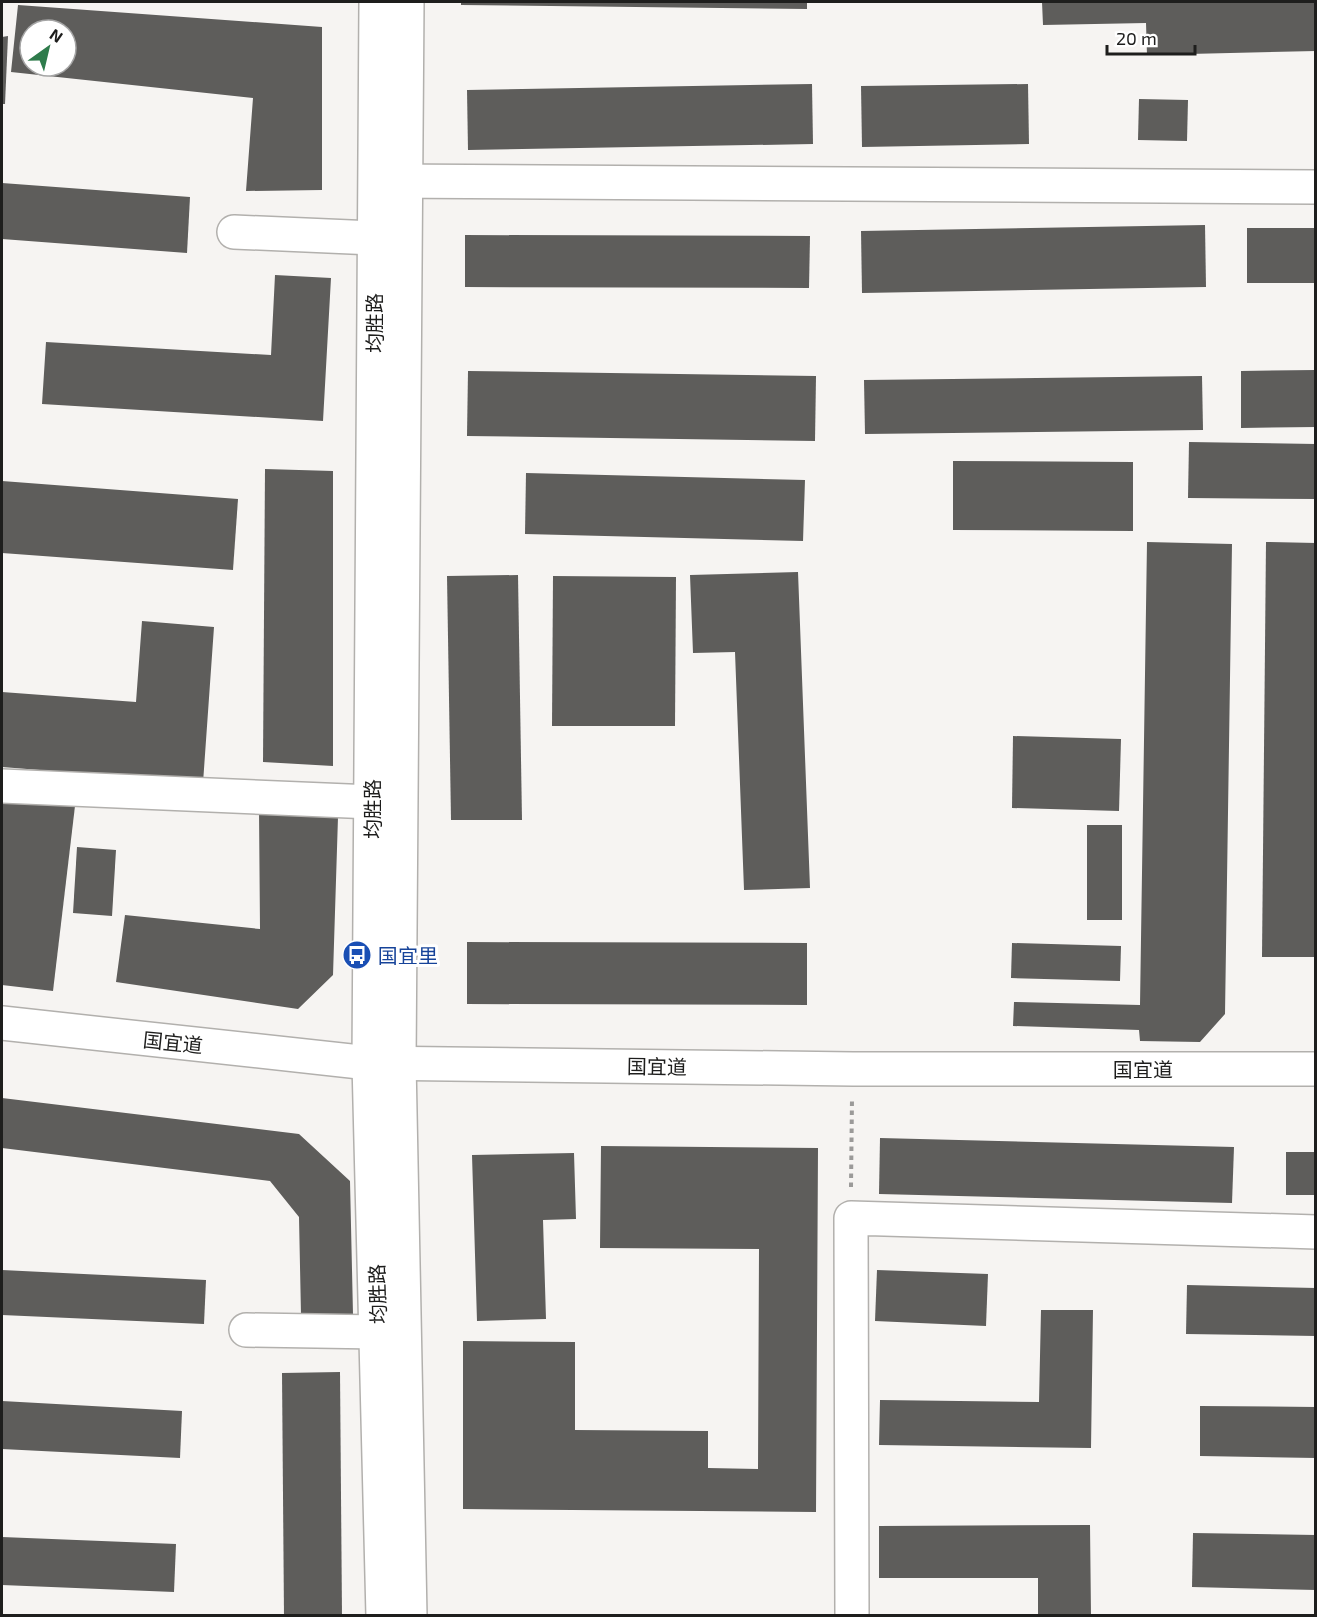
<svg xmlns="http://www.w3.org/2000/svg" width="1317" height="1617" font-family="'Exo 2','Noto Sans SC',sans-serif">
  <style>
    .building { fill: #5e5d5b; fill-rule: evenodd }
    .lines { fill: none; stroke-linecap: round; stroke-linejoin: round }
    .minor-casing { stroke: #b2b0ad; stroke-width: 36 }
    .path { stroke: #9b9a99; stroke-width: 4; stroke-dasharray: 4.5 4.5; stroke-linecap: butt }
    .minor { stroke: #fff; stroke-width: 33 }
    .labels { text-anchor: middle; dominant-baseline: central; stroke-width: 6; stroke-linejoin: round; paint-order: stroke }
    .street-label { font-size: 20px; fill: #1e1e1d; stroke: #fff }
    .transit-label { font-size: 20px; fill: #164399; stroke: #fff; text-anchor: start }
  </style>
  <rect width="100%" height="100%" fill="#f6f4f2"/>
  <!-- building -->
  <g class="building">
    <path d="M 461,2 L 807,2 L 807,9 L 461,5 Z"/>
    <path d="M 1042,2 L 1316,2 L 1316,51 L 1147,55 L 1146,23 L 1043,25 Z"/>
    <path d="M 18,5 L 322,27 L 322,190 L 246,191 L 253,98 L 11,72 ZM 30,30 L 66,30 L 66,66 L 30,66 Z"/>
    <path d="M 8,36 L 5,104 L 2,104 L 2,37 Z"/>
    <path d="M 812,84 L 813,144 L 468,150 L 467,90 Z"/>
    <path d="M 1028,84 L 1029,144 L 862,147 L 861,86 Z"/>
    <path d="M 1139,99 L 1188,100 L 1187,141 L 1138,140 Z"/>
    <path d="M 2,183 L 190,197 L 187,253 L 2,239 Z"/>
    <path d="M 1205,225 L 1206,287 L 862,293 L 861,231 Z"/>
    <rect x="1247" y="228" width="69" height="55"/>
    <path d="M 465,235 L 810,236 L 809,288 L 465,287 Z"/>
    <path d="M 275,275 L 331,278 L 323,421 L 42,404 L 46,342 L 271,355 Z"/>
    <path d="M 1316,370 L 1316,427 L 1241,428 L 1241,371 Z"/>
    <path d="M 468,371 L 816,376 L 815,441 L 467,436 Z"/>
    <path d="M 1202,376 L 1203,430 L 865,434 L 864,380 Z"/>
    <path d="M 1189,442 L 1316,444 L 1316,499 L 1188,498 Z"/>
    <path d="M 953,461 L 1133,462 L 1133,531 L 953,530 Z"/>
    <path d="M 265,469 L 333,471 L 333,766 L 263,762 Z"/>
    <path d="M 526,473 L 805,480 L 803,541 L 525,534 Z"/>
    <path d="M 2,481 L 238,499 L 233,570 L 2,553 Z"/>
    <path d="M 1147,542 L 1232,544 L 1225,1014 L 1200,1042 L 1140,1041 L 1139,1030 L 1013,1026 L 1014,1002 L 1140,1005 Z"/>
    <path d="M 1266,542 L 1316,543 L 1316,957 L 1262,957 Z"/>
    <path d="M 798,572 L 810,888 L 744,890 L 735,652 L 693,653 L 690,575 Z"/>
    <path d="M 518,575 L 522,820 L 451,820 L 447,576 Z"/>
    <path d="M 553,576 L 676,577 L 675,726 L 552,726 Z"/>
    <path d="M 142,621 L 214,627 L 203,783 L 2,767 L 2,692 L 136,702 Z"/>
    <path d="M 1013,736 L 1121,739 L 1119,811 L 1012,808 Z"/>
    <path d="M 2,797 L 75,806 L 53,991 L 2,985 Z"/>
    <path d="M 259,810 L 338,817 L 333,975 L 298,1009 L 116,982 L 125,915 L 260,929 Z"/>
    <rect x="1087" y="825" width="35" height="95"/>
    <path d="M 77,847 L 116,850 L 112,916 L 73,913 Z"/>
    <path d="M 467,942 L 807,943 L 807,1005 L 467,1004 Z"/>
    <path d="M 1012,943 L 1121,946 L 1120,981 L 1011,978 Z"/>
    <path d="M 2,1098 L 299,1134 L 350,1181 L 353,1314 L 301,1315 L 299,1217 L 270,1181 L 2,1148 Z"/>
    <path d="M 880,1138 L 1234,1147 L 1232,1203 L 879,1194 Z"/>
    <path d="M 601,1146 L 818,1148 L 816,1512 L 463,1509 L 463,1341 L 575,1342 L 575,1430 L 708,1431 L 708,1468 L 758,1469 L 759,1249 L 600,1248 Z"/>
    <rect x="1286" y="1152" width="30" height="43"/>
    <path d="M 574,1153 L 576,1219 L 543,1220 L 546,1319 L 477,1321 L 472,1155 Z"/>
    <path d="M 2,1270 L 206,1280 L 204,1324 L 2,1315 Z"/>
    <path d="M 877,1270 L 988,1274 L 986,1326 L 875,1321 Z"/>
    <path d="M 1187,1285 L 1316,1288 L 1316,1336 L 1186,1334 Z"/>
    <path d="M 1041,1310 L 1093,1310 L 1091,1448 L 879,1445 L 880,1400 L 1039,1402 Z"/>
    <path d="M 340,1372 L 342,1616 L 284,1616 L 282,1373 Z"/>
    <path d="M 2,1401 L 182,1411 L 180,1458 L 2,1449 Z"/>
    <path d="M 1200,1406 L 1316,1407 L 1316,1458 L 1200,1456 Z"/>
    <path d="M 1090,1525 L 1091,1616 L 1038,1616 L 1038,1578 L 879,1578 L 879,1526 Z"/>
    <path d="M 1193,1533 L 1316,1535 L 1316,1590 L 1192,1587 Z"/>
    <path d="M 2,1537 L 176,1544 L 174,1592 L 2,1585 Z"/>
  </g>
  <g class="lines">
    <!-- minor casing -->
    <g class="minor-casing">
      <g id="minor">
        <path d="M 376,2 L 369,1063 L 383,1616"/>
        <path d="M 407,2 L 399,1062 L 410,1616"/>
        <path d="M 386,181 L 1316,187"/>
        <path d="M 234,232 L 374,238"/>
        <path d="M 2,786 L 372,802"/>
        <path d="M 2,1023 L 369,1063 L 853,1069 L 1316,1069"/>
        <path d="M 246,1330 L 378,1332"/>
        <path d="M 852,1616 L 851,1218 L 1316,1232"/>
      </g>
    </g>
    <!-- path -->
    <path class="path" d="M 851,1187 L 852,1099"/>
    <!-- minor -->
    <use href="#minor" class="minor"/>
  </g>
  <!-- icons -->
  <defs>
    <g id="bus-disc" transform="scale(1.5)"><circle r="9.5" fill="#1a4fb4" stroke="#fff"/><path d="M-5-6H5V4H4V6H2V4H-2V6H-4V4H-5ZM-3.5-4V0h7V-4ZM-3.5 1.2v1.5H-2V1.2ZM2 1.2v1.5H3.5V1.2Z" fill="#fff"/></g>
  </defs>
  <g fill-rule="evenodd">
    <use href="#bus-disc" x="357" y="955"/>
  </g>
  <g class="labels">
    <!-- street labels -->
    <g class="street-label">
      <text transform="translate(374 323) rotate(-90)">均胜路</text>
      <text transform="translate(372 809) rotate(-90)">均胜路</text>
      <text transform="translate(173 1042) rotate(6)">国宜道</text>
      <text transform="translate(657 1066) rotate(1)">国宜道</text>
      <text x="1143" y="1069">国宜道</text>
      <text transform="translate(377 1294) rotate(-92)">均胜路</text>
    </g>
    <!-- transit labels -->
    <g class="transit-label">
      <text x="378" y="955">国宜里</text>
    </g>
  </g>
  <!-- border -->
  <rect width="1317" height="1617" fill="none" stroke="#1e1e1d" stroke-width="6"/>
  <!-- north arrow -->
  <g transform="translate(48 48) rotate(34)"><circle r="28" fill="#ffffff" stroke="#a5a5a5" stroke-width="1.5"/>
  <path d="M0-4.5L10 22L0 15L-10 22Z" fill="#2e7b4b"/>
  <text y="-9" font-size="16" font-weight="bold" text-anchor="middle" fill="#1e1e1d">N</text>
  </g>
  <!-- scale -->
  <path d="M1107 45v9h88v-9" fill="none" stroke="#1e1e1d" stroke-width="3"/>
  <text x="1116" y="45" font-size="18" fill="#1e1e1d" stroke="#ffffff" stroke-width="4.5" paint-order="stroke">20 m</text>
</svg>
